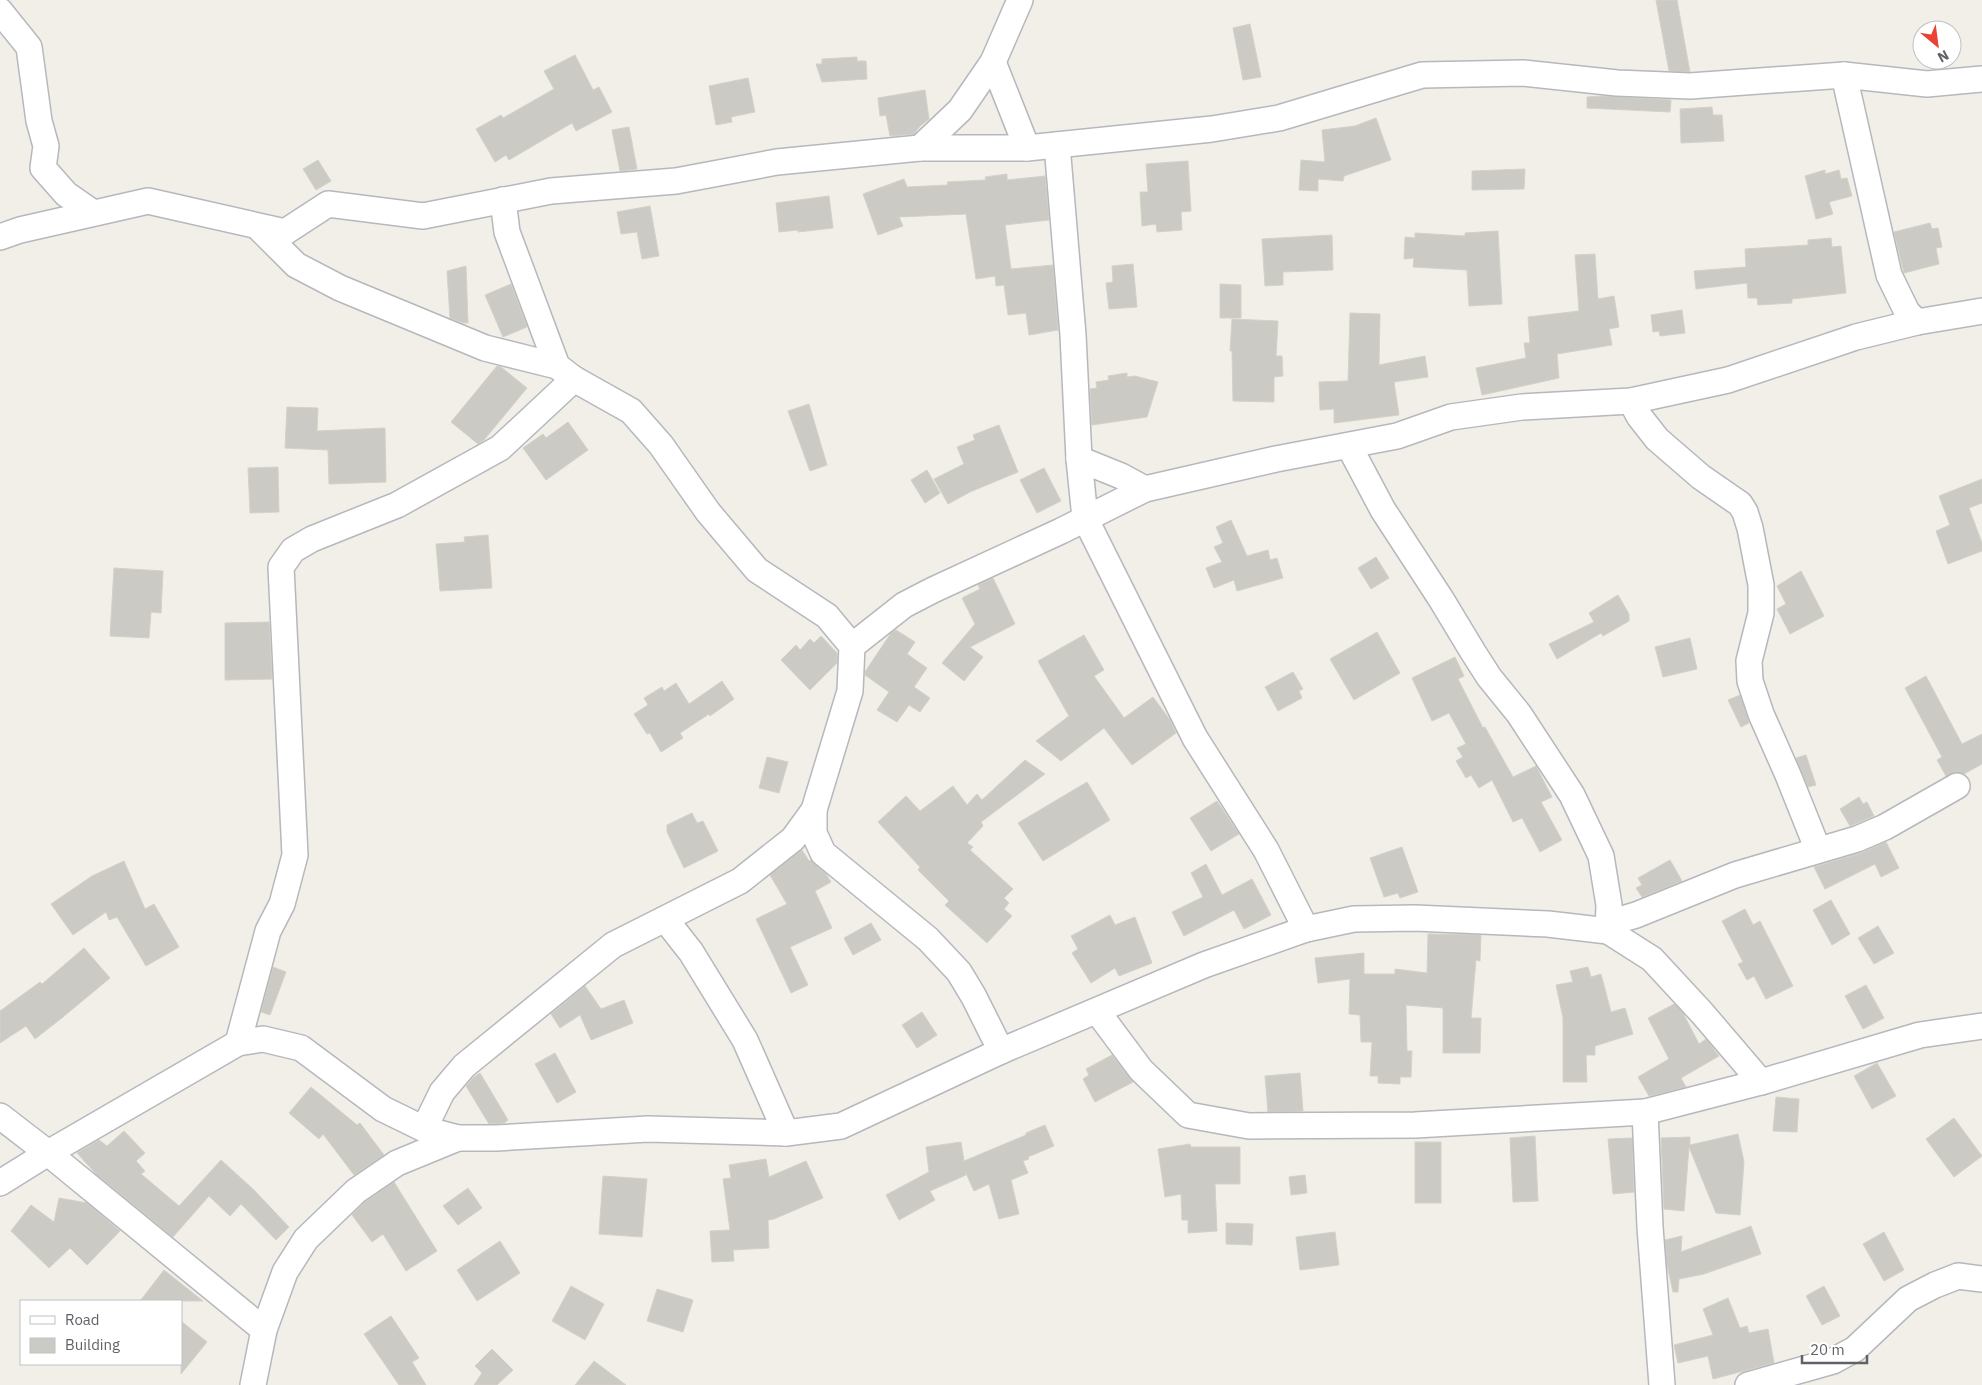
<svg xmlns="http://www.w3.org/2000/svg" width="1982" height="1385" font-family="'IBM Plex Sans',sans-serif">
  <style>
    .building { fill: #cccac5; stroke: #d6d1c6 }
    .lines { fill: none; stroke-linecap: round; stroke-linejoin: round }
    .minor-casing { stroke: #b5b8bc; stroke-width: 28 }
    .minor { stroke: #fff; stroke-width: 25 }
  </style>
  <rect width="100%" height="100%" fill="#f1efe8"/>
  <!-- building -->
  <g class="building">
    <path d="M 1656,0 L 1677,0 L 1690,72 L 1669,71 Z"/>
    <path d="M 1250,24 L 1261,77 L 1243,80 L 1233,28 Z"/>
    <path d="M 575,55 L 593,90 L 599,87 L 612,112 L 576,131 L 572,123 L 509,160 L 506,155 L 495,162 L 476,129 L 501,115 L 503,118 L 554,89 L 544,71 Z"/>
    <path d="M 857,57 L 857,61 L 866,61 L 867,79 L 822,82 L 816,64 L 822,64 L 822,59 Z"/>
    <path d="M 748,78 L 755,112 L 731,117 L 732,122 L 716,125 L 709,86 Z"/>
    <path d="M 925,90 L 929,119 L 920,126 L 914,134 L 890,136 L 886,115 L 880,116 L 878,98 Z"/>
    <path d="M 1602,96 L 1671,100 L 1670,112 L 1587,108 L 1587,97 Z"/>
    <path d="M 1712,107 L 1713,115 L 1722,115 L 1724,141 L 1681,143 L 1680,109 Z"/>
    <path d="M 1376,118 L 1391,160 L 1344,176 L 1343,181 L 1318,179 L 1318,191 L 1299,190 L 1301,160 L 1325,162 L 1322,130 L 1355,126 Z"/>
    <path d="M 629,127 L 637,169 L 620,171 L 612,130 Z"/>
    <path d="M 318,160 L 331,181 L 316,190 L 303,169 Z"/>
    <path d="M 1188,161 L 1191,211 L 1181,212 L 1182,230 L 1157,232 L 1156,224 L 1142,226 L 1140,192 L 1148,192 L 1146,164 Z"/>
    <path d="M 1525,169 L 1524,189 L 1472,190 L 1472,171 Z"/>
    <path d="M 1825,170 L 1825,174 L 1839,170 L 1841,179 L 1847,178 L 1852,196 L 1829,202 L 1833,214 L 1816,219 L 1805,176 Z"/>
    <path d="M 1007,174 L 1007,180 L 1045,176 L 1049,220 L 1005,225 L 1011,269 L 1053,265 L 1058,330 L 1029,335 L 1026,313 L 1008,315 L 1004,285 L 996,286 L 995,276 L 976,279 L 966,214 L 899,217 L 903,226 L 878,235 L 863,194 L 904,179 L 907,187 L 948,185 L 947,182 L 986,180 L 985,177 Z"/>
    <path d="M 829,196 L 833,228 L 798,232 L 798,230 L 779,232 L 776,203 Z"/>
    <path d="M 650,206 L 659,256 L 642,259 L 637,232 L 621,234 L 617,212 Z"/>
    <path d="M 1930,223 L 1932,229 L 1938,228 L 1942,247 L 1936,248 L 1939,264 L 1904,273 L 1894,232 Z"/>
    <path d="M 1498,231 L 1502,304 L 1469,306 L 1467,270 L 1413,267 L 1414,258 L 1404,259 L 1405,237 L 1415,238 L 1415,233 L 1465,236 L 1465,233 Z"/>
    <path d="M 1332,235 L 1333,270 L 1283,272 L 1283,285 L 1265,286 L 1262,239 Z"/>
    <path d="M 1831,238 L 1832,247 L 1841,246 L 1846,293 L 1792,299 L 1792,303 L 1758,305 L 1757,298 L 1748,298 L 1747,283 L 1696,289 L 1694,271 L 1746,267 L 1745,249 L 1808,245 L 1808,240 Z"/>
    <path d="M 1595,254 L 1598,299 L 1614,296 L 1619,327 L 1609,329 L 1612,345 L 1557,354 L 1559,378 L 1482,395 L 1476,368 L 1526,358 L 1524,343 L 1530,343 L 1528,317 L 1579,311 L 1575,255 Z"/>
    <path d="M 1133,264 L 1137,307 L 1109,309 L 1106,283 L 1113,282 L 1112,266 Z"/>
    <path d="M 466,266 L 468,323 L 463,323 L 450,318 L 447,271 Z"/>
    <path d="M 511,284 L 527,327 L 503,337 L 485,295 Z"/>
    <path d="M 1220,284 L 1241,285 L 1241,318 L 1220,318 Z"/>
    <path d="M 1682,310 L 1685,333 L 1660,336 L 1659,331 L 1653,332 L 1651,315 Z"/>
    <path d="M 1350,313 L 1380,314 L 1379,365 L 1425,356 L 1428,377 L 1394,382 L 1399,415 L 1334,423 L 1334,409 L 1320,410 L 1319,382 L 1348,381 Z"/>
    <path d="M 1232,319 L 1278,321 L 1276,356 L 1282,356 L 1283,376 L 1274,377 L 1274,402 L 1233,401 L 1232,351 L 1230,351 Z"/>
    <path d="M 497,366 L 501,367 L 527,388 L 484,440 L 478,444 L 451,422 Z"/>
    <path d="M 1127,373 L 1127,377 L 1135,376 L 1158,382 L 1147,417 L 1092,425 L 1090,389 L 1097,388 L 1096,382 L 1109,380 L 1108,376 Z"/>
    <path d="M 809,404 L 827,465 L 810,471 L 788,411 Z"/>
    <path d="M 287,407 L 318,408 L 317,431 L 385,428 L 386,482 L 329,484 L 328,450 L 285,448 Z"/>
    <path d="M 568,422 L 588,450 L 546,480 L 523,448 L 543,434 L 546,438 Z"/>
    <path d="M 999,425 L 1018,472 L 970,492 L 948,504 L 934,479 L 964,464 L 957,447 L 975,440 L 973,435 Z"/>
    <path d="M 278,467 L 279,512 L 250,513 L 248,468 Z"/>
    <path d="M 1044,468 L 1061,501 L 1037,513 L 1020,480 Z"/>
    <path d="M 927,470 L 940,493 L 925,503 L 911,480 Z"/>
    <path d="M 1982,479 L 1982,503 L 1969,508 L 1982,543 L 1982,551 L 1948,564 L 1936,531 L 1950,525 L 1939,496 Z"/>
    <path d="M 1231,520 L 1247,556 L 1268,550 L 1270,560 L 1277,558 L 1283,578 L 1237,591 L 1234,580 L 1214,588 L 1206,568 L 1222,562 L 1214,547 L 1223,543 L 1216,527 Z"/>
    <path d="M 488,535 L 492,588 L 440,591 L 436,544 L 465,542 L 464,537 Z"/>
    <path d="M 1376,557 L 1389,578 L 1371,589 L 1358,568 Z"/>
    <path d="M 114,568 L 163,571 L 161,613 L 151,612 L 149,638 L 110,636 Z"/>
    <path d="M 1801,571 L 1824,616 L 1790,634 L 1777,609 L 1786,604 L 1777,586 Z"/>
    <path d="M 993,578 L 1015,624 L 970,647 L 983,657 L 964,681 L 942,663 L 975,624 L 962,598 L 980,589 L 978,585 Z"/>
    <path d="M 1618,595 L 1629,614 L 1629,621 L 1603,636 L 1601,633 L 1557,659 L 1549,644 L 1594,622 L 1589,613 Z"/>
    <path d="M 269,622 L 272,679 L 225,680 L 225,623 Z"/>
    <path d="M 896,630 L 915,642 L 907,654 L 927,668 L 914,687 L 930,698 L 920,712 L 909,705 L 897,722 L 877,710 L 889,692 L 865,675 L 865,672 L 891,633 Z"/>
    <path d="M 1377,632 L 1400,673 L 1354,700 L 1330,659 Z"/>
    <path d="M 1084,635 L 1104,670 L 1094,676 L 1124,718 L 1153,697 L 1170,720 L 1176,733 L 1132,765 L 1104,728 L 1061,761 L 1036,741 L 1069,716 L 1038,661 Z"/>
    <path d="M 821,636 L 837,653 L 837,663 L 810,690 L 781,660 L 796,645 L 800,650 L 810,639 L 814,643 Z"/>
    <path d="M 1690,638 L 1697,669 L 1663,677 L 1655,647 Z"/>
    <path d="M 1455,657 L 1464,676 L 1458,679 L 1483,728 L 1485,727 L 1513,777 L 1536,766 L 1552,797 L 1541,802 L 1562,840 L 1540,852 L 1522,818 L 1513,822 L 1492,780 L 1479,788 L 1471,775 L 1466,778 L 1456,761 L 1463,757 L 1457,748 L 1466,744 L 1449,713 L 1432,721 L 1412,678 Z"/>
    <path d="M 1293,672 L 1303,689 L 1299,691 L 1302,698 L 1278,711 L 1265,687 Z"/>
    <path d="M 1926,676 L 1962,744 L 1982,734 L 1982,764 L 1964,774 L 1957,772 L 1946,776 L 1937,760 L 1942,757 L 1905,688 Z"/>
    <path d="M 722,681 L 734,699 L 710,716 L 709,714 L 680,733 L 683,738 L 661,752 L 650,733 L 647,734 L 634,714 L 648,705 L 644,698 L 662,687 L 664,691 L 676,683 L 689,704 Z"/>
    <path d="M 1740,695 L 1749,723 L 1741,727 L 1728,700 Z"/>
    <path d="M 1806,755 L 1816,785 L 1808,787 L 1796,758 Z"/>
    <path d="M 767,757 L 788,762 L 779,793 L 759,788 Z"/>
    <path d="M 1025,760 L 1045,774 L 981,822 L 983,826 L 967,843 L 973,847 L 970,850 L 1013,889 L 1004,898 L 1009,903 L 1004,909 L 1012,916 L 987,943 L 945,905 L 949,901 L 918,870 L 920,867 L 878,822 L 906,796 L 920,811 L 953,786 L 967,805 L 977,794 L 982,800 Z"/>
    <path d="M 1087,782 L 1110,820 L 1043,861 L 1018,823 Z"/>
    <path d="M 1859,797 L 1863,804 L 1867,802 L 1874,816 L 1850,826 L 1840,809 Z"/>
    <path d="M 1217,801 L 1239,834 L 1211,851 L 1190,818 Z"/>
    <path d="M 692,813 L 697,823 L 703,821 L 718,851 L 684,868 L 667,832 L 667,825 Z"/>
    <path d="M 1886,842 L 1899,868 L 1881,877 L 1875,864 L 1825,889 L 1814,867 L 1861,853 Z"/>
    <path d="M 1402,847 L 1418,892 L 1400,898 L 1398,893 L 1384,897 L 1370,858 Z"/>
    <path d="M 802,850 L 809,861 L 811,860 L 826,874 L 831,882 L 815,891 L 832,928 L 790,947 L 808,985 L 791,993 L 756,919 L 787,904 L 770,875 Z"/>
    <path d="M 1670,860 L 1682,881 L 1642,897 L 1636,888 L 1642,885 L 1638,878 Z"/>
    <path d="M 124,861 L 145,909 L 154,904 L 179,947 L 146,966 L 117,917 L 109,920 L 106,912 L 73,935 L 51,904 L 92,876 Z"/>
    <path d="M 1206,864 L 1222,895 L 1252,879 L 1271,915 L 1244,929 L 1234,910 L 1184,936 L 1172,912 L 1203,897 L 1191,873 Z"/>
    <path d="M 1831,900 L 1850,934 L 1832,945 L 1813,910 Z"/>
    <path d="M 1745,909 L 1753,925 L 1760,921 L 1793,986 L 1766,999 L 1754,976 L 1747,980 L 1738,964 L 1743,962 L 1722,921 Z"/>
    <path d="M 1110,915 L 1115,925 L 1135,917 L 1152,963 L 1119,976 L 1115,968 L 1091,983 L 1072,953 L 1078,949 L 1071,936 Z"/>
    <path d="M 871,923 L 881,940 L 853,955 L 844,938 Z"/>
    <path d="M 1878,926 L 1894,953 L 1874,964 L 1858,938 Z"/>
    <path d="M 1428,934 L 1481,935 L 1480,961 L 1476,960 L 1471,1018 L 1481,1018 L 1480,1053 L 1443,1053 L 1443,1008 L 1406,1005 L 1407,1051 L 1412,1051 L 1411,1077 L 1400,1077 L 1400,1084 L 1378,1083 L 1378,1076 L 1370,1076 L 1372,1042 L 1361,1042 L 1360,1015 L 1349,1014 L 1350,979 L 1318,983 L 1315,958 L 1364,953 L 1364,974 L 1395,974 L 1395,969 L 1427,973 Z"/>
    <path d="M 84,948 L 110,978 L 63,1017 L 35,1039 L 26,1026 L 0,1043 L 0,1011 L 40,982 L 42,984 Z"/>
    <path d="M 273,967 L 286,972 L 270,1015 L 261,1012 Z"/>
    <path d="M 1588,967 L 1591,977 L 1601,974 L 1611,1012 L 1625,1008 L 1633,1034 L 1595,1046 L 1595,1055 L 1586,1055 L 1587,1082 L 1563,1082 L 1563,1018 L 1556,985 L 1573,982 L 1570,971 Z"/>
    <path d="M 1866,985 L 1884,1018 L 1863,1029 L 1845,996 Z"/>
    <path d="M 585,986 L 601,1009 L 624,1000 L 633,1023 L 591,1040 L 580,1015 L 560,1028 L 551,1014 Z"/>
    <path d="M 1674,1004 L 1683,1013 L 1699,1044 L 1706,1039 L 1719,1056 L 1681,1078 L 1686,1087 L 1649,1096 L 1638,1077 L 1669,1059 L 1648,1018 Z"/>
    <path d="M 922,1012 L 937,1035 L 917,1048 L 902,1025 Z"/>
    <path d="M 555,1053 L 576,1092 L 557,1103 L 535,1064 Z"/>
    <path d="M 1112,1055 L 1133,1082 L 1095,1102 L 1083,1079 L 1089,1075 L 1086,1069 Z"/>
    <path d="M 1877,1063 L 1896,1096 L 1872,1109 L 1854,1076 Z"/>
    <path d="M 480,1073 L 508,1120 L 504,1123 L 489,1124 L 466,1086 L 474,1077 Z"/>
    <path d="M 1300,1073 L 1303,1111 L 1268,1112 L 1265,1076 Z"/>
    <path d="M 311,1087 L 357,1125 L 360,1123 L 384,1155 L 354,1175 L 323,1134 L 319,1139 L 289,1113 Z"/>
    <path d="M 1776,1097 L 1799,1099 L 1797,1132 L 1773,1131 Z"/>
    <path d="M 1954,1118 L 1982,1156 L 1954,1177 L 1926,1139 Z"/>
    <path d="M 1045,1125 L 1054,1146 L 1028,1157 L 1029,1159 L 1023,1161 L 1028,1173 L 1011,1180 L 1019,1214 L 999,1219 L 989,1184 L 974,1191 L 965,1171 L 966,1175 L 930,1191 L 935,1200 L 899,1220 L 886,1195 L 929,1172 L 926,1147 L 961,1142 L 964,1161 L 1026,1135 L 1026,1133 Z"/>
    <path d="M 124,1131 L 145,1153 L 136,1161 L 145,1171 L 141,1174 L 179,1206 L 221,1160 L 254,1190 L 289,1227 L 276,1240 L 241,1204 L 230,1216 L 209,1196 L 173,1237 L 97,1175 L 77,1153 L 99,1140 L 107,1146 Z"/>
    <path d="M 1738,1134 L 1744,1162 L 1740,1215 L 1716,1213 L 1689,1147 L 1684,1211 L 1664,1209 L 1661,1138 L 1690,1137 L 1690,1145 Z"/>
    <path d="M 1535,1136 L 1538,1201 L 1513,1202 L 1510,1138 Z"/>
    <path d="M 1632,1138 L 1634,1192 L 1613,1194 L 1608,1139 Z"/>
    <rect x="1415" y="1142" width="26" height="61"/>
    <path d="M 1190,1144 L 1191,1147 L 1240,1147 L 1240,1184 L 1215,1184 L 1217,1231 L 1188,1233 L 1188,1220 L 1182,1220 L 1181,1194 L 1165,1197 L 1158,1149 Z"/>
    <path d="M 766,1159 L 769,1177 L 806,1161 L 823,1198 L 774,1219 L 768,1220 L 769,1248 L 733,1250 L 734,1261 L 712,1262 L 710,1231 L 730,1230 L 723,1179 L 731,1178 L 729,1165 Z"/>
    <path d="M 1305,1175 L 1307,1193 L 1291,1195 L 1289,1177 Z"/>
    <path d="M 603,1176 L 647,1179 L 642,1237 L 599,1234 Z"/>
    <path d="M 394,1182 L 437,1251 L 406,1271 L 383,1234 L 372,1242 L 352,1215 L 365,1202 Z"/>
    <path d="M 468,1188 L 482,1208 L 458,1225 L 443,1206 Z"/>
    <path d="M 59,1198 L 87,1203 L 120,1231 L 87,1265 L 70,1248 L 49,1268 L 11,1231 L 31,1205 L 54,1222 Z"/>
    <path d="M 1226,1223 L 1253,1224 L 1252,1245 L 1226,1244 Z"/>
    <path d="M 1751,1226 L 1761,1254 L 1704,1274 L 1679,1279 L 1678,1292 L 1673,1292 L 1667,1265 L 1665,1240 L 1682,1236 L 1681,1252 Z"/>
    <path d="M 1335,1232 L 1339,1265 L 1300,1270 L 1296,1237 Z"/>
    <path d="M 1884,1232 L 1904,1270 L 1884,1281 L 1863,1244 Z"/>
    <path d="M 500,1241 L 520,1273 L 477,1301 L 457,1270 Z"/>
    <path d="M 164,1270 L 203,1301 L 140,1301 Z"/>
    <path d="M 571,1286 L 604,1304 L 585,1340 L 552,1321 Z"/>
    <path d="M 1824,1286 L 1840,1316 L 1822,1325 L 1806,1296 Z"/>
    <path d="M 657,1289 L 693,1300 L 683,1332 L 647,1321 Z"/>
    <path d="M 1728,1298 L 1740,1328 L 1747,1326 L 1749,1333 L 1768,1329 L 1774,1363 L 1713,1379 L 1708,1356 L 1678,1363 L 1674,1345 L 1713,1335 L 1703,1309 Z"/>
    <path d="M 391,1316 L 419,1358 L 412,1362 L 426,1385 L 399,1385 L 364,1334 Z"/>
    <path d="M 181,1321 L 207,1342 L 181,1374 Z"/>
    <path d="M 492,1349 L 513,1370 L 497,1385 L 474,1385 L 482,1373 L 475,1366 Z"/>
    <path d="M 594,1361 L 626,1385 L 575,1385 Z"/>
  </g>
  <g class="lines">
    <!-- minor casing -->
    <g class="minor-casing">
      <g id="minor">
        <path d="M 0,11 L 29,47 L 39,121 L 46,146 L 43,168 L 66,194 L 92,212"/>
        <path d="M 993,62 L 1027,148"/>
        <path d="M 1844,75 L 1889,275 L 1907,312 L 1917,322"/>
        <path d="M 1057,145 L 1073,335 L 1079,459 L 1085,518 L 1195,738 L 1266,850 L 1306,929"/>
        <path d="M 920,148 L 960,110 L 993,62 L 1020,0"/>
        <path d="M 503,200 L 507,232 L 557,366"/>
        <path d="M 258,227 L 296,265 L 340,288 L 485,348 L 557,366 L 574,379 L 631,411 L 661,445 L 708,512 L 757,570 L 827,616 L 852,646 L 850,691 L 814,810 L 793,839 L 740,881 L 613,945 L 464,1066 L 442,1092 L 424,1129"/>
        <path d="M 0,237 L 20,230 L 148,201 L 285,232 L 328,204 L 423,216 L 551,191 L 676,181 L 777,162 L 920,148 L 1027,148 L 1212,129 L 1279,118 L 1422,75 L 1523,73 L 1617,83 L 1690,86 L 1844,75 L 1927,84 L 1982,79"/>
        <path d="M 1631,401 L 1639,416 L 1657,439 L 1701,477 L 1740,504 L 1745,512 L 1750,528 L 1761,585 L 1761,613 L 1749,661 L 1750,681 L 1761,714 L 1788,775 L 1818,850"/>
        <path d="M 1349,446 L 1383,510 L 1441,599 L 1473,652 L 1489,677 L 1519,714 L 1572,795 L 1601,856 L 1609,905 L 1608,931"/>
        <path d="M 1079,459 L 1121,476 L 1145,489"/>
        <path d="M 852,646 L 904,605 L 933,590 L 1061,531 L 1145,489 L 1276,459 L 1397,436 L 1451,417 L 1522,407 L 1631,401 L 1728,380 L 1856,337 L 1917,322 L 1982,311"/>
        <path d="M 814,810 L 814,833 L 823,853 L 928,939 L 959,972 L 974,997 L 1001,1051"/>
        <path d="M 665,919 L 691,952 L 745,1040 L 786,1133"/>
        <path d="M 1609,923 L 1636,915 L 1735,875 L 1857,839 L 1885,827 L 1957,786"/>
        <path d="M 1097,1011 L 1141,1070 L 1188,1115 L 1249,1126 L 1415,1125 L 1645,1112 L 1761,1082 L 1920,1035 L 1982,1026"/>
        <path d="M 238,1043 L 268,931 L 282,904 L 295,855 L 281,567 L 293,550 L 312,539 L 397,505 L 500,448 L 574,379"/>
        <path d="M 1645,1112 L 1650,1227 L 1662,1385"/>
        <path d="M 0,1116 L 48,1153 L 264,1330"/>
        <path d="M 0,1183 L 48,1153 L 238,1043 L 263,1039 L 301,1048 L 383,1109 L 424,1129 L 458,1138 L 496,1138 L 648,1129 L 786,1133 L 841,1126 L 1001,1051 L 1204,965 L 1306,929 L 1354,919 L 1415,918 L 1548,924 L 1608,931 L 1652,959 L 1702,1013 L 1761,1082"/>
        <path d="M 253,1385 L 264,1330 L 285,1272 L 306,1239 L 356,1191 L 397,1163 L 458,1138"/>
        <path d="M 1748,1385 L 1833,1361 L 1855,1349 L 1908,1299 L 1935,1285 L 1958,1276 L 1982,1279"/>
      </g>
    </g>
    <!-- minor -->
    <use href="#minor" class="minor"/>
  </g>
  <!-- legend -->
  <rect x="20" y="1300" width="162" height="65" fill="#ffffff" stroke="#bfc1c3"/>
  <rect x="30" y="1316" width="25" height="8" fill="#ffffff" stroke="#bfc1c3"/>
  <text x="65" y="1325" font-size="15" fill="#5f6368">Road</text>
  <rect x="30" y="1338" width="25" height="15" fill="#cccac5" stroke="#bfc1c3"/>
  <text x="65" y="1350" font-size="15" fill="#5f6368">Building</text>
  <!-- north arrow -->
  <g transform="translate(1937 45) rotate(151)"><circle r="24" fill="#ffffff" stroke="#bfc1c3"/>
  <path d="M0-4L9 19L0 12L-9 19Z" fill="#ea4335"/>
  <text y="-8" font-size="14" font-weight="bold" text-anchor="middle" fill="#5f6368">N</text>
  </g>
  <!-- scale -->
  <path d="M1802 1355v8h65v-8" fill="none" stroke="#5f6368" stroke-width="2.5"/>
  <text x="1810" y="1355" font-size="15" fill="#5f6368" stroke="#ffffff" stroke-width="4" paint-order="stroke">20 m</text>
</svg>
